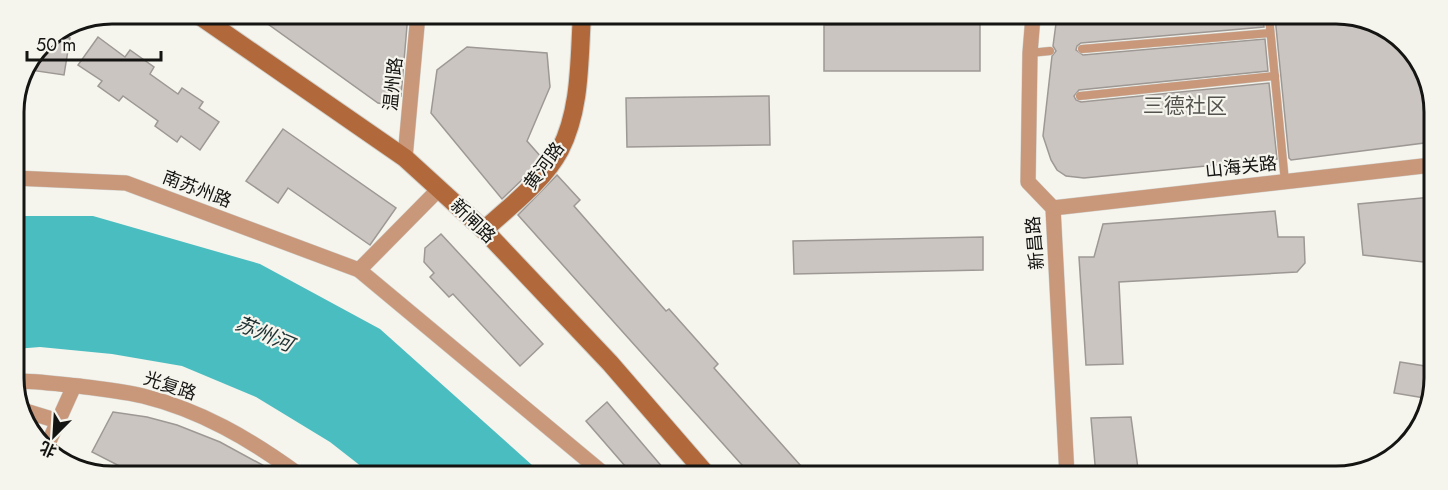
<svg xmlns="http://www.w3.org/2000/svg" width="1448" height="490" font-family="Jost,'Noto Sans SC',sans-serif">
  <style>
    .water { fill: #4abdc1 }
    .building { fill: #cac5c1; stroke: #9d9894; stroke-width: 1.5 }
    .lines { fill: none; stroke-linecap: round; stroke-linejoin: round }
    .lane-casing { stroke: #d1d0ca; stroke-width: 9 }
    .street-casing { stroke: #d1d0ca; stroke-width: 16 }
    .secondary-casing { stroke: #d1d0ca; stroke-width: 20 }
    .lane { stroke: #c9977a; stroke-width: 8 }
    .street { stroke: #c9977a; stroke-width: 15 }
    .secondary { stroke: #b1693b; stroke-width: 18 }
    .labels { text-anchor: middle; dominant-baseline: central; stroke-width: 4.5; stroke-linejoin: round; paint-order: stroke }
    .street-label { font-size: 18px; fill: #141412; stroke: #f5f4ed }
    .water-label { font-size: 20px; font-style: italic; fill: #1d3132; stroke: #f5f4ed }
    .quarter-label { font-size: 21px; fill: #54534e; stroke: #f5f4ed }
    .rim { fill: none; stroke: #141412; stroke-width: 3 }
  </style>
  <rect width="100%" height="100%" fill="#f5f4ed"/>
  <!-- water -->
  <path class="water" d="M 14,216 L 93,216 L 260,264 L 380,329 L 542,474 L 371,474 L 330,442 L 256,397 L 182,366 L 112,354 L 40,347 L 15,349 Z"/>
  <!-- building -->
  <g class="building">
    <path d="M 254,14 L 408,14 L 401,96 L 389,105 L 378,103 Z"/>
    <path d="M 1057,16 L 1121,16 L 1121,19 L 1153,16 L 1263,17 L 1264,27 L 1081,43 L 1077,46 L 1076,50 L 1083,55 L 1265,39 L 1268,71 L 1079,90 L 1074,96 L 1076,100 L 1081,102 L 1269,83 L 1277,159 L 1084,178 L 1066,176 L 1057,170 L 1051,160 L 1043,136 L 1052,56 L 1056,51 L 1053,46 Z"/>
    <path d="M 1275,17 L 1362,17 L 1410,47 L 1433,93 L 1432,142 L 1291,160 L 1289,158 Z"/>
    <path d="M 980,24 L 980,71 L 824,71 L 824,25 Z"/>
    <path d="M 57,36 L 70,38 L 64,75 L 30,70 L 43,42 Z"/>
    <path d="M 98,37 L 125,57 L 130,50 L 154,67 L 150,74 L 178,94 L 182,88 L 203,102 L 199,108 L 219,122 L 200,150 L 181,136 L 177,142 L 155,126 L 158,121 L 123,96 L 119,101 L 98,86 L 102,81 L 78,65 Z"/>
    <path d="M 467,47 L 547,53 L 550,87 L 527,141 L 542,158 L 527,175 L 502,199 L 431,113 L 437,70 Z"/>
    <path d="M 769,96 L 770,145 L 627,147 L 626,98 Z"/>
    <path d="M 283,129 L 396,208 L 370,245 L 288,188 L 278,203 L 246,181 Z"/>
    <path d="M 557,175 L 580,200 L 574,206 L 666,311 L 669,309 L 718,364 L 714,368 L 809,475 L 751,475 L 518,215 Z"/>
    <path d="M 1432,197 L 1432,263 L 1363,255 L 1358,204 Z"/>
    <path d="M 1275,211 L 1278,237 L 1304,237 L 1305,263 L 1297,272 L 1119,282 L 1123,364 L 1086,365 L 1079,257 L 1094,257 L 1103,224 Z"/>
    <path d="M 441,234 L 543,344 L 520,366 L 453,294 L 449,297 L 430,277 L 434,273 L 424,262 L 425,248 Z"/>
    <path d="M 983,237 L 983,270 L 794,274 L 793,241 Z"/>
    <path d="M 1400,362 L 1431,367 L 1431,399 L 1394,393 Z"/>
    <path d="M 607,402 L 669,475 L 632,474 L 586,421 Z"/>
    <path d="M 113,412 L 147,417 L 177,425 L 220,442 L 279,474 L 133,473 L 92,452 Z"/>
    <path d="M 1131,417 L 1139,476 L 1096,476 L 1091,418 Z"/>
  </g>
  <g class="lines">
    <!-- lane casing -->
    <g class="lane-casing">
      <g id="lane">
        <path d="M 1269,17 L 1285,182"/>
        <path d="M 1082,49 L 1270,33"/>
        <path d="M 1030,53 L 1050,51"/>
        <path d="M 1080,96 L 1275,76"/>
      </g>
    </g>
    <!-- street casing -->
    <g class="street-casing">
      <g id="street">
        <path d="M 1033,16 L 1030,53 L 1028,182 L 1053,208 L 1067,476"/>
        <path d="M 405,158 L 418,14"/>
        <path d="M 14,178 L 126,183 L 359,270 L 604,474"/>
        <path d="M 1053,208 L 1432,165"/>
        <path d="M 359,270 L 439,189"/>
        <path d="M 15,381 C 37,381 58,384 79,386 C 100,389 122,391 143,396 C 200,410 250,439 298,474"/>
        <path d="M 22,410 L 58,421 L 55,429"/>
        <path d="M 46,448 L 74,386"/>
      </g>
    </g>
    <!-- secondary casing -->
    <g class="secondary-casing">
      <g id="secondary">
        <path d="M 197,14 L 405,158 L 484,230 L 610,363 L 707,475"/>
        <path d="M 484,230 C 510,206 543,182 560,150 C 581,109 579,60 582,15"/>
      </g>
    </g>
    <!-- lane -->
    <use href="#lane" class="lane"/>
    <!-- street -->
    <use href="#street" class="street"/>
    <!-- secondary -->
    <use href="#secondary" class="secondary"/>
  </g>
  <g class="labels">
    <!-- street labels -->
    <g class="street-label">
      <text transform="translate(393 84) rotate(-84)">温州路</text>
      <text transform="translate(544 166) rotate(-54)">黄河路</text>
      <text transform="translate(1241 167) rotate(-6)">山海关路</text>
      <text transform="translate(197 189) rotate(21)">南苏州路</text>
      <text transform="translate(473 221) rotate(44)">新闸路</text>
      <text transform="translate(1035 243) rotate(-95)">新昌路</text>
      <text transform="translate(170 386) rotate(18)">光复路</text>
    </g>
    <!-- water labels -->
    <g class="water-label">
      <text transform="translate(264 334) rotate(23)">苏州河</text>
    </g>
    <!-- quarter labels -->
    <g class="quarter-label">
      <text x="1185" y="106">三德社区</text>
    </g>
  </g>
  <!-- crop -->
  <path d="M0 0H1448V490H0ZM112 24H1336A88 88 0 0 1 1424 112V378A88 88 0 0 1 1336 466H112A88 88 0 0 1 24 378V112A88 88 0 0 1 112 24Z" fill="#f5f4ed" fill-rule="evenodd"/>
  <path class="rim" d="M112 24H1336A88 88 0 0 1 1424 112V378A88 88 0 0 1 1336 466H112A88 88 0 0 1 24 378V112A88 88 0 0 1 112 24Z"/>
  <!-- north arrow -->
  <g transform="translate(54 436) rotate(204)" stroke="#f5f4ed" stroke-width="4.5" paint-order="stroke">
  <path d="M0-4.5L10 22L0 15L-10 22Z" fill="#141412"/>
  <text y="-9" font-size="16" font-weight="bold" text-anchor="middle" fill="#141412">北</text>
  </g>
  <!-- scale -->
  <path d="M27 51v9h134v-9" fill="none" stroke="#141412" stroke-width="3"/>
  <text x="36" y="51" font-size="18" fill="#141412" stroke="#f5f4ed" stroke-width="4.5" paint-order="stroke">50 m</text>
</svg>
